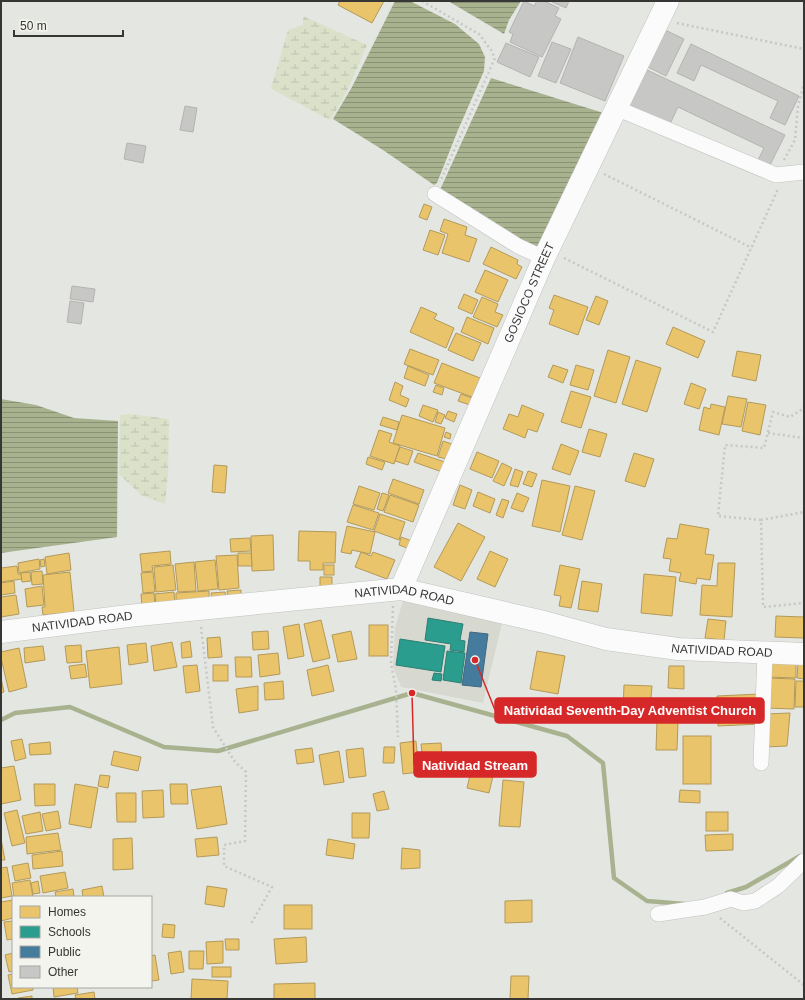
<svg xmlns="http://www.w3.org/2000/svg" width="805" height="1000" font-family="Helvetica,sans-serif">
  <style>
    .built { fill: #d7d9d0 }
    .wetland { fill: url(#wetland-marsh) }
    .water { fill: url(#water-rules) }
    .homes { fill: #e9c46a; stroke: #b39a5a }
    .schools { fill: #2a9d8f; stroke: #2e7e74 }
    .public { fill: #457b9d; stroke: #40677e }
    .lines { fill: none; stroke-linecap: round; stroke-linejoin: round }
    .stream { stroke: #a9b28f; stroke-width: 4.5 }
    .building { fill: #c7c7c6; stroke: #b4b3b2 }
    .street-casing { stroke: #c1c2bf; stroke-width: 16 }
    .secondary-casing { stroke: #c1c2bf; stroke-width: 23 }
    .path { stroke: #c7c7c7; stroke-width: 2.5; stroke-dasharray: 2 3; stroke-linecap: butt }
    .street { stroke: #fbfbfb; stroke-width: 15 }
    .secondary { stroke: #fbfbfb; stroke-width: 22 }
    .labels { text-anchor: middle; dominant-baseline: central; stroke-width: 4; stroke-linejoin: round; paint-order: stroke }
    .street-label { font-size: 12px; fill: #363734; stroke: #f3f4ee }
    .leader { fill: none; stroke: #d62828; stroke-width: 1.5 }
    .callout-dot { fill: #d62828; stroke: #f3f4ee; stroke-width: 1.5 }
    .callout { fill: #d62828; stroke: #d62828; stroke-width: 1.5 }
    .callout-label { font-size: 13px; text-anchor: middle; font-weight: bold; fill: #fff }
  </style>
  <defs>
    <pattern id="wetland-marsh" width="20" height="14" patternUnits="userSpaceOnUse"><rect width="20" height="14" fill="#dae1c8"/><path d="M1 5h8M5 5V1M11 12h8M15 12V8" fill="none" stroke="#bcc2ac"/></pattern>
    <pattern id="water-rules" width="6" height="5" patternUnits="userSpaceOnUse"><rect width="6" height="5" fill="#a9b28f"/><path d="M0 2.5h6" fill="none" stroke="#8a9276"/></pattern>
  </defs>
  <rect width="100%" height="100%" fill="#e4e6e2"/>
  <!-- built -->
  <path class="built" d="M 403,600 L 503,619 L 483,703 L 401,687 L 393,667 L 395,628 Z"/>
  <!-- wetland -->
  <g class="wetland">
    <path d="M 303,16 L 367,45 C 356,71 346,97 330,120 L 275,91 L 271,88 L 288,30 L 303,25 Z"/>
    <path d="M 130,414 L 169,419 L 168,475 L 165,504 L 141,495 L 119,474 L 120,415 Z"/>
  </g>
  <!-- water -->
  <g class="water">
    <path d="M 395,1 L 410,1 L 455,24 L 479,44 L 485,57 L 484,71 L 458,130 L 437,183 L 434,185 L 383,150 L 333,119 L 352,87 Z"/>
    <path d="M 448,1 L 521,1 L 509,20 L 504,34 Z"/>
    <path d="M 491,78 L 610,115 L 540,252 L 439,192 Z"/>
    <path d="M 1,399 L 36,405 L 74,418 L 118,421 L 117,537 L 1,553 Z"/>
  </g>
  <!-- homes -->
  <g class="homes">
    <path d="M 340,1 L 384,1 L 372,23 L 338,5 Z"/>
    <path d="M 424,204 L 432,207 L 427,220 L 419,217 Z"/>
    <path d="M 444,219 L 467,227 L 465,235 L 477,239 L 469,262 L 442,253 L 448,234 L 440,231 Z"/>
    <path d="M 430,230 L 445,235 L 438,255 L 423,250 Z"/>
    <path d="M 491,247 L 518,260 L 517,264 L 522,267 L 516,279 L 483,264 Z"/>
    <path d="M 485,270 L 508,280 L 498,302 L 475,292 Z"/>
    <path d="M 464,294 L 478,300 L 472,314 L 458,308 Z"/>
    <path d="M 554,295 L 588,307 L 578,335 L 549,324 L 554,310 L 549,308 Z"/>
    <path d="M 596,296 L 608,301 L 599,325 L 586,320 Z"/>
    <path d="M 482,297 L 498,304 L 495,312 L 503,315 L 497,327 L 473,317 Z"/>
    <path d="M 421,307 L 437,314 L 434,319 L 454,328 L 446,348 L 410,332 Z"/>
    <path d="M 467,317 L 494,328 L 488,344 L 461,332 Z"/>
    <path d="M 673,327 L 705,341 L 698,358 L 666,344 Z"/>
    <path d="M 456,333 L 481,343 L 473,361 L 448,350 Z"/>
    <path d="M 410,349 L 439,360 L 433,375 L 404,364 Z"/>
    <path d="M 608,350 L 630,357 L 616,403 L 594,396 Z"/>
    <path d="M 737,351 L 761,355 L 756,381 L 732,376 Z"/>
    <path d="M 636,360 L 661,368 L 647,412 L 622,404 Z"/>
    <path d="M 442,363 L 480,378 L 472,397 L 434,383 Z"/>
    <path d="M 553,365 L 568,370 L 563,383 L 548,377 Z"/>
    <path d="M 576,365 L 594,370 L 588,390 L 570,385 Z"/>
    <path d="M 408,366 L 429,375 L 425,386 L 404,378 Z"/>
    <path d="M 395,382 L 403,386 L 400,395 L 409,399 L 406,407 L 389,400 Z"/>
    <path d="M 691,383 L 706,389 L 699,409 L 684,404 Z"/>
    <path d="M 436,385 L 444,388 L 442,395 L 433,392 Z"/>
    <path d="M 571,391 L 591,397 L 581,428 L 561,422 Z"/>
    <path d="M 461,394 L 472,398 L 470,405 L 458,401 Z"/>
    <path d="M 728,396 L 747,399 L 741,427 L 722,424 Z"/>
    <path d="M 748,402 L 766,405 L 760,435 L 742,431 Z"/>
    <path d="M 711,404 L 725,407 L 719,435 L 699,430 L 704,407 L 710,409 Z"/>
    <path d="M 423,405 L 438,410 L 433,422 L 419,416 Z"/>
    <path d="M 522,405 L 544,414 L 537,432 L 528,429 L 525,438 L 503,429 L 509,414 L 518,417 Z"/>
    <path d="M 448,411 L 457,414 L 454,422 L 445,418 Z"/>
    <path d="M 438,412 L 445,415 L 441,424 L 435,422 Z"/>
    <path d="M 402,415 L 445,428 L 437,456 L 393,443 Z"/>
    <path d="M 383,417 L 399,422 L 397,430 L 380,425 Z"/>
    <path d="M 589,429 L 607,434 L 600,457 L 582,452 Z"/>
    <path d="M 379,430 L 392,434 L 389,442 L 400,446 L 394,464 L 370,456 Z"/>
    <path d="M 446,432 L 451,434 L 450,439 L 444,437 Z"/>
    <path d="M 443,441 L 452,444 L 447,459 L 438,457 Z"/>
    <path d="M 561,444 L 579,451 L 570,475 L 552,469 Z"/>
    <path d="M 400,447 L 413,451 L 408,465 L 395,461 Z"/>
    <path d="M 477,452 L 499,461 L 492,478 L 470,469 Z"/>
    <path d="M 418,453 L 445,462 L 442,472 L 414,462 Z"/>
    <path d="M 634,453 L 654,459 L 645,487 L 625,481 Z"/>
    <path d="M 368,457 L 385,462 L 382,470 L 366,464 Z"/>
    <path d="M 502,463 L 512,468 L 504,486 L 493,481 Z"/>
    <path d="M 214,465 L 227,466 L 225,493 L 212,492 Z"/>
    <path d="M 515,469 L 523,472 L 518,487 L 510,485 Z"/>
    <path d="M 528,471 L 537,474 L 532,487 L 523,484 Z"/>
    <path d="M 393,479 L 424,490 L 419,504 L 388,493 Z"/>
    <path d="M 542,480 L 570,486 L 560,532 L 532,526 Z"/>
    <path d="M 460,485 L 472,490 L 465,509 L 453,505 Z"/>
    <path d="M 359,486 L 380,493 L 374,510 L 353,504 Z"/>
    <path d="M 575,486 L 595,491 L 582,540 L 562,535 Z"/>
    <path d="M 478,492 L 495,499 L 490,513 L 473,506 Z"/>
    <path d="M 382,493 L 389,495 L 383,511 L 377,509 Z"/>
    <path d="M 517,493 L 529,498 L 523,512 L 511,508 Z"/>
    <path d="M 390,495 L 419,505 L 413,522 L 384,512 Z"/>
    <path d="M 502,499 L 509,501 L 503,518 L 496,515 Z"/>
    <path d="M 353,505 L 379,513 L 373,530 L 347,522 Z"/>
    <path d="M 380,514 L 405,522 L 399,540 L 374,531 Z"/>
    <path d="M 458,523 L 485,537 L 461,581 L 434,567 Z"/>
    <path d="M 680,524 L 709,529 L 705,554 L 714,555 L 710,580 L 697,578 L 696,584 L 679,581 L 681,573 L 669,571 L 671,559 L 663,558 L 667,538 L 677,539 Z"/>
    <path d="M 347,526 L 375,532 L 370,554 L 352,550 L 351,554 L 341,552 Z"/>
    <path d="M 299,531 L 336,532 L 335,563 L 323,563 L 323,570 L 310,570 L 310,561 L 298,561 Z"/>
    <path d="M 273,535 L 274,570 L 252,571 L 251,536 Z"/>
    <path d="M 401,537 L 412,541 L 410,549 L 399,545 Z"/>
    <path d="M 250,538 L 251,551 L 231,552 L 230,539 Z"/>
    <path d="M 170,551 L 171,564 L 152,566 L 153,571 L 142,572 L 140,554 Z"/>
    <path d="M 490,551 L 508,559 L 495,587 L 477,579 Z"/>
    <path d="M 361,552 L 371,556 L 373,552 L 395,560 L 387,579 L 355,567 Z"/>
    <path d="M 69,553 L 71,570 L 47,574 L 45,557 Z"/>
    <path d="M 238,553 L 251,553 L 252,566 L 238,566 Z"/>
    <path d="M 237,555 L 239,588 L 219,590 L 216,556 Z"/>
    <path d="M 39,559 L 40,569 L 19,573 L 18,563 Z"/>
    <path d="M 44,559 L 45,566 L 41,567 L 40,560 Z"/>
    <path d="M 215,560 L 218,589 L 198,591 L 195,562 Z"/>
    <path d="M 194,562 L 196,591 L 178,592 L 175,564 Z"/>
    <path d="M 718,563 L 735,563 L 732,617 L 700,615 L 702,585 L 717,586 Z"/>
    <path d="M 173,565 L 176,590 L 156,592 L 154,567 Z"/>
    <rect x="324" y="565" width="10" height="10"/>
    <path d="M 560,565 L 580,569 L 571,608 L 559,606 L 561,596 L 554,595 Z"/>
    <path d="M 17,566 L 18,574 L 21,574 L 22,579 L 1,582 L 1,568 Z"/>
    <path d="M 42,571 L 43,584 L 32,585 L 31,572 Z"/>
    <path d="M 30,572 L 31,581 L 22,582 L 21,573 Z"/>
    <path d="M 70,572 L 74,612 L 43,615 L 42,607 L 45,607 L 43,575 Z"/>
    <path d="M 153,572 L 155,592 L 143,593 L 141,573 Z"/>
    <path d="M 644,574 L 676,577 L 672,616 L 641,613 Z"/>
    <path d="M 320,577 L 332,577 L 332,588 L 320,587 Z"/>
    <path d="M 14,581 L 15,593 L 1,595 L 1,583 Z"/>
    <path d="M 582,581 L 602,584 L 598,612 L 578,609 Z"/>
    <path d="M 42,586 L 44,605 L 27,607 L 25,589 Z"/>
    <path d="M 241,590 L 241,597 L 228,598 L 227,591 Z"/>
    <path d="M 209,591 L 209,600 L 176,601 L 176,593 Z"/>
    <path d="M 174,592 L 175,604 L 156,606 L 155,594 Z"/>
    <path d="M 225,592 L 226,598 L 212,599 L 211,593 Z"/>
    <path d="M 154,593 L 155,606 L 142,607 L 141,594 Z"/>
    <path d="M 16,595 L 19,614 L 1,617 L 1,597 Z"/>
    <path d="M 776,616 L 804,617 L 804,638 L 775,637 Z"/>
    <path d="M 708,619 L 726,621 L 724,640 L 705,638 Z"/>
    <path d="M 321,620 L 330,658 L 313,662 L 304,624 Z"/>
    <path d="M 299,624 L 304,656 L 288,659 L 283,627 Z"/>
    <rect x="369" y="625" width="19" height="31"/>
    <path d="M 268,631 L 269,649 L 253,650 L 252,632 Z"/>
    <path d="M 351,631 L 357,659 L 338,662 L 332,635 Z"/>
    <path d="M 220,637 L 222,657 L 208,658 L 207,638 Z"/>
    <path d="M 190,641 L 192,657 L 182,658 L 181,643 Z"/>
    <path d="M 172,642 L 177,667 L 154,671 L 151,646 Z"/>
    <path d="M 146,643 L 148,662 L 129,665 L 127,645 Z"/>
    <path d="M 81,645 L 82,662 L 67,663 L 65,646 Z"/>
    <path d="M 43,646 L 45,660 L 25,663 L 24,648 Z"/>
    <path d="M 119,647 L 122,684 L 90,688 L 86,651 Z"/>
    <path d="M 19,648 L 27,687 L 9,692 L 1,658 L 1,652 Z"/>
    <path d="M 537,651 L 565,656 L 558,694 L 530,689 Z"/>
    <path d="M 278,653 L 280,674 L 260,677 L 258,655 Z"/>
    <path d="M 235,657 L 251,657 L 252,677 L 236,677 Z"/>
    <path d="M 766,661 L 796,661 L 796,678 L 766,677 Z"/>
    <path d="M 798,663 L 804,663 L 804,679 L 797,678 Z"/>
    <path d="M 85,664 L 87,677 L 71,679 L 69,666 Z"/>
    <path d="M 197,665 L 200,691 L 186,693 L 183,666 Z"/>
    <rect x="213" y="665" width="15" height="16"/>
    <path d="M 328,665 L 334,691 L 312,696 L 307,670 Z"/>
    <path d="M 669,666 L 684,666 L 684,689 L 668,688 Z"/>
    <path d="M 1,678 L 4,692 L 1,693 Z"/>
    <path d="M 768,678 L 795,679 L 794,709 L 767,708 Z"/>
    <path d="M 283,681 L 284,699 L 265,700 L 264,683 Z"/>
    <path d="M 796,681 L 804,681 L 804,707 L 795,707 Z"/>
    <path d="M 624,685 L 652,686 L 650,710 L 623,709 Z"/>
    <path d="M 258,686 L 258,710 L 239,713 L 236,689 Z"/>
    <path d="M 760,694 L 761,724 L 718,726 L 717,696 Z"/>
    <path d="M 790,713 L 787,746 L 765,747 L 765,714 Z"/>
    <path d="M 657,721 L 678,722 L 677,750 L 656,750 Z"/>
    <rect x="683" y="736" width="28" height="48"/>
    <path d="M 22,739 L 26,758 L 15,761 L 11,741 Z"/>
    <path d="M 416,741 L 419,772 L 403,774 L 400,743 Z"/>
    <path d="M 50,742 L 51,754 L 30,755 L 29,744 Z"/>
    <path d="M 441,743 L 442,760 L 423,762 L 421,744 Z"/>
    <path d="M 384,747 L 395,747 L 394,763 L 383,763 Z"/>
    <path d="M 312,748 L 314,762 L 297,764 L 295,750 Z"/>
    <path d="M 363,748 L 366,776 L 349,778 L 346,750 Z"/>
    <path d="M 114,751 L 141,757 L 138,771 L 111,765 Z"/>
    <path d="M 339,751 L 344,782 L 324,785 L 319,755 Z"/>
    <path d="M 474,758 L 496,763 L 489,793 L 467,788 Z"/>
    <path d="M 14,766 L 21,800 L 1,804 L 1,768 Z"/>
    <path d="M 100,775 L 110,776 L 108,788 L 98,786 Z"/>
    <path d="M 503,780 L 524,782 L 520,827 L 499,826 Z"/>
    <path d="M 34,784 L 55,784 L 55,805 L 35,806 Z"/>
    <path d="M 75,784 L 98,788 L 91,828 L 69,824 Z"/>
    <path d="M 170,784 L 187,784 L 188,804 L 171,804 Z"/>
    <path d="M 221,786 L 227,824 L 197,829 L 191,790 Z"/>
    <path d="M 163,790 L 164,817 L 143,818 L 142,791 Z"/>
    <path d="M 680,790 L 700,791 L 700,803 L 679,802 Z"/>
    <path d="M 384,791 L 389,809 L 377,811 L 373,794 Z"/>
    <path d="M 116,793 L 136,793 L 136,822 L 117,822 Z"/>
    <path d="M 17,810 L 25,843 L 12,846 L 4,813 Z"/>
    <path d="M 58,811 L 61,828 L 46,831 L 42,814 Z"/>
    <path d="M 40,812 L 43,831 L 26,834 L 22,816 Z"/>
    <rect x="706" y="812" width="22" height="19"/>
    <path d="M 352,813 L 370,813 L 369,838 L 352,838 Z"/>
    <path d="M 58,833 L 61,850 L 27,854 L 26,837 Z"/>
    <path d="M 733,834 L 733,850 L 706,851 L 705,835 Z"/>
    <path d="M 217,837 L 219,855 L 197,857 L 195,839 Z"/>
    <path d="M 132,838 L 133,869 L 113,870 L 113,839 Z"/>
    <path d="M 1,839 L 5,860 L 1,860 Z"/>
    <path d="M 328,839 L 355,844 L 353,859 L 326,855 Z"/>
    <path d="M 402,848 L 420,850 L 420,868 L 401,869 Z"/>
    <path d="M 62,851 L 63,866 L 33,869 L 32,855 Z"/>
    <path d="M 28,863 L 31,878 L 15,881 L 12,866 Z"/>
    <path d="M 7,867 L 12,896 L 1,898 L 1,868 Z"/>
    <path d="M 65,872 L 68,888 L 43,893 L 40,876 Z"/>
    <path d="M 30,880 L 33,897 L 14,897 L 12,883 Z"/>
    <path d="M 38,881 L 40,893 L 33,894 L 31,883 Z"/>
    <path d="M 102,886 L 104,897 L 83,897 L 82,890 Z"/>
    <path d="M 207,886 L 227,889 L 224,907 L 205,904 Z"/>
    <path d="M 73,889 L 74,897 L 56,897 L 55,892 Z"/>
    <path d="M 13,900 L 13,918 L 1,921 L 1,902 Z"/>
    <path d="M 532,900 L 532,922 L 505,923 L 505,901 Z"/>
    <rect x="284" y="905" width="28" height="24"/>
    <path d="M 13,921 L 13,939 L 7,940 L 4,922 Z"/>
    <path d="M 163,924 L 175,925 L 174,938 L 162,937 Z"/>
    <path d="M 306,937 L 307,962 L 276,964 L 274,939 Z"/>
    <path d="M 225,939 L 239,939 L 239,950 L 226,950 Z"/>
    <path d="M 223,941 L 223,963 L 207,964 L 206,942 Z"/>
    <path d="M 181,951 L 184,972 L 171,974 L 168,953 Z"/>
    <path d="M 189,951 L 204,951 L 203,969 L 189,969 Z"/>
    <path d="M 13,953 L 13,971 L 9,972 L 5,955 Z"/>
    <path d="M 155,955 L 159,980 L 151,981 L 151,956 Z"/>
    <rect x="212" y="967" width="19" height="10"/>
    <path d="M 13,974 L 13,987 L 33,987 L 33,990 L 12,994 L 8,975 Z"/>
    <path d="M 511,976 L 529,976 L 528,999 L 510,999 Z"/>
    <path d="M 192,979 L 228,981 L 227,999 L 191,999 Z"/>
    <path d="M 315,983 L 315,999 L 274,999 L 274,984 Z"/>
    <path d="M 53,987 L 77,987 L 78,993 L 54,997 Z"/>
    <path d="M 94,992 L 95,999 L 76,999 L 75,995 Z"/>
    <path d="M 32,996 L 32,999 L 18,999 L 18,998 Z"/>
  </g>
  <!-- schools -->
  <g class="schools">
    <path d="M 428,618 L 463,624 L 460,640 L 465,641 L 464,652 L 450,650 L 451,644 L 425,640 Z"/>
    <path d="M 400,639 L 445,646 L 441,672 L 396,665 Z"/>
    <path d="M 447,651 L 465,653 L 461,683 L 443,680 Z"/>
    <path d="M 434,673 L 442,674 L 441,681 L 432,680 Z"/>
  </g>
  <!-- public -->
  <path class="public" d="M 470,632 L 488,634 L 481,687 L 462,685 Z"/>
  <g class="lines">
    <!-- stream -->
    <g class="stream">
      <path d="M 1,720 L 15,713 L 70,707 L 164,747 L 218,751 L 412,693 L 567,736 L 603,763 L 614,878 L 647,901 L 685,904"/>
      <path d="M 727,893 L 746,887 L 800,856"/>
    </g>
  </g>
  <!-- building -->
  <g class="building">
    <path d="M 524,1 L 534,6 L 537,1 L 544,1 L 559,8 L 555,16 L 561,19 L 542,57 L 510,42 L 513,34 L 509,32 Z"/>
    <path d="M 550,1 L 569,1 L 566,8 Z"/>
    <path d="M 665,30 L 684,39 L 666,76 L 648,67 Z"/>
    <path d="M 578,37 L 624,56 L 605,101 L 560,83 Z"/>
    <path d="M 552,42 L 571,49 L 556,83 L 538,76 Z"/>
    <path d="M 506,43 L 539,57 L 530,77 L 497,62 Z"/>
    <path d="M 691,44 L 799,96 L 785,125 L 770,118 L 778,101 L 701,65 L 694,81 L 677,73 Z"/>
    <path d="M 645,69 L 785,135 L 768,169 L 756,164 L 764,148 L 678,107 L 669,126 L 627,107 Z"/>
    <path d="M 185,106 L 197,108 L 193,132 L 180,130 Z"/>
    <path d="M 127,143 L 146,146 L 143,163 L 124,159 Z"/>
    <path d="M 72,286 L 95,289 L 93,302 L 70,299 Z"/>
    <path d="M 70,301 L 84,303 L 81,324 L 67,322 Z"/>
  </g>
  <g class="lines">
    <!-- street casing -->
    <g class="street-casing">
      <g id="street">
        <path d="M 616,108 L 776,175 L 804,172"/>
        <path d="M 435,194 L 518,246 L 544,258"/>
        <path d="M 761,763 L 765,653"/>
        <path d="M 658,914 L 705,907 L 731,899 L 743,903 L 755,901 L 778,886 L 804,861"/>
      </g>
    </g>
    <!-- secondary casing -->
    <g class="secondary-casing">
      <g id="secondary">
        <path id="s1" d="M 401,589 L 544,258 L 668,1"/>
        <path id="s2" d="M 1,632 L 128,616 L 401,589 L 544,622 L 606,639 L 678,649 L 804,654"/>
      </g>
    </g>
    <!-- path -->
    <g class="path">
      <path d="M 422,1 L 479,34 L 491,50 L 495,58 L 440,182"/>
      <path d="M 677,23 L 804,49"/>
      <path d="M 784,160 L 795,140 L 798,106 L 804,83"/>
      <path d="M 604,174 L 752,248"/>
      <path d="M 564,258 L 713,332 L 778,189"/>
      <path d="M 804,406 L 804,408 L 790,417 L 773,412 L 764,448 L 725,445 L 718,516 L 761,520 L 763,607 L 804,603"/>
      <path d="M 768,433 L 804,438"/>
      <path d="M 761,520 L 804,512"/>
      <path d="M 393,606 L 391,664 L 396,689 L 398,737"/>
      <path d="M 201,627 L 213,727 L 235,762 L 246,772 L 245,841 L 224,845 L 224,866 L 272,887 L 251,924"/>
      <path d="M 720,918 L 804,985"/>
    </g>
    <!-- street -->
    <use href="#street" class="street"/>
    <!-- secondary -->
    <use href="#secondary" class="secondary"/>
  </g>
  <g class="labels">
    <!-- street labels -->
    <g class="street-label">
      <text stroke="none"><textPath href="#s1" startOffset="323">GOSIOCO STREET</textPath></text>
      <text stroke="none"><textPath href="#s2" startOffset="406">NATIVIDAD ROAD</textPath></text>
      <text stroke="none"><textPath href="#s2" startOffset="82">NATIVIDAD ROAD</textPath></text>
      <text stroke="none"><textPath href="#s2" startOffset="730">NATIVIDAD ROAD</textPath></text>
    </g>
  </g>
  <!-- callouts -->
  <path class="leader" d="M475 660L495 710M412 693L414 765"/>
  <g class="callout-dot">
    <circle cx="475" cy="660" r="4"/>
    <circle cx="412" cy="693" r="4"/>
  </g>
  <g class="callout">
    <rect x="495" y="698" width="269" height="25" rx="4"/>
    <rect x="414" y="752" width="122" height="25" rx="4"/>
  </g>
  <g class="callout-label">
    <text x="630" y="715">Natividad Seventh-Day Adventist Church</text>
    <text x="475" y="770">Natividad Stream</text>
  </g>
  <!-- border -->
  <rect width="805" height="1000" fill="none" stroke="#363734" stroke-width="4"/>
  <!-- legend -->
  <rect x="12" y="896" width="140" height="92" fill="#f3f4ee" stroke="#a7a8a4"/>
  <rect x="20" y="906" width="20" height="12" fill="#e9c46a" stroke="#a7a8a4"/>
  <text x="48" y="916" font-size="12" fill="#363734">Homes</text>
  <rect x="20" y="926" width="20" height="12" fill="#2a9d8f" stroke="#a7a8a4"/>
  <text x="48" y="936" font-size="12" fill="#363734">Schools</text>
  <rect x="20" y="946" width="20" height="12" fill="#457b9d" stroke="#a7a8a4"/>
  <text x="48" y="956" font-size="12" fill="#363734">Public</text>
  <rect x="20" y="966" width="20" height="12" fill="#c7c7c6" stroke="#a7a8a4"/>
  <text x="48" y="976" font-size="12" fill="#363734">Other</text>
  <!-- scale -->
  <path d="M14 30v6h109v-6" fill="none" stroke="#363734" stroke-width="2"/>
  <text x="20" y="30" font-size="12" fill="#363734" stroke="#f3f4ee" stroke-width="3" paint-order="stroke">50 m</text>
</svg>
